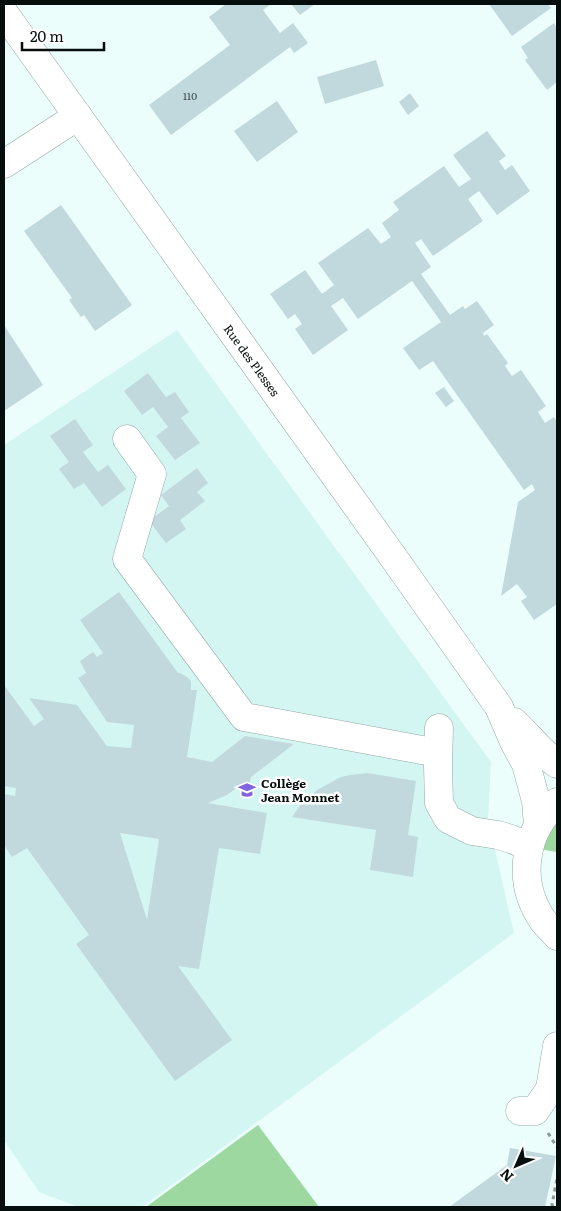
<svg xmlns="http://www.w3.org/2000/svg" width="561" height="1211" font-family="Literata,serif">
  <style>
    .built { fill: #d4f6f2 }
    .green { fill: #9dd8a0 }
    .building { fill: #c1d9dd; fill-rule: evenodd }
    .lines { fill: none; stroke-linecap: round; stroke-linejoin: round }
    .minor-casing { stroke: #92a9a6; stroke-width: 29 }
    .path { stroke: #8d9b9a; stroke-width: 3; stroke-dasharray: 4 4; stroke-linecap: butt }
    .minor { stroke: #fff; stroke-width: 28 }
    .labels { text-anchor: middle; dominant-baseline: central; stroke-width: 5; stroke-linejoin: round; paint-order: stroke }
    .number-label { font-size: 10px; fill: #354141 }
    .street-label { font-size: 12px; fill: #060e0d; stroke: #fff }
    .poi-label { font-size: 12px; font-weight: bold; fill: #060e0d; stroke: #fff; text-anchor: start }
  </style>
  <rect width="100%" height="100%" fill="#ebfefc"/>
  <!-- built -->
  <path class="built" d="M 177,330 L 491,762 L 488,819 L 514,933 L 142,1207 L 78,1207 L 39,1192 L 4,1140 L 4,445 Z"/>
  <!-- green -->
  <g class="green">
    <path d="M 557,819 L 557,852 L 539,849 Z"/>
    <path d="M 258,1125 L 319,1207 L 146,1207 Z"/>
  </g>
  <!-- building -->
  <g class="building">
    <path d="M 226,4 L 271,4 L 263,10 L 280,33 L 293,23 L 308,43 L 294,53 L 290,47 L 171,135 L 149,105 L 230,45 L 209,17 Z"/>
    <path d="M 291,4 L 315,4 L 300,15 Z"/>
    <path d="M 489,4 L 548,4 L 551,8 L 512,36 Z"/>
    <path d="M 554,23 L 557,28 L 557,82 L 547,90 L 525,60 L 528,58 L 521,47 Z"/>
    <path d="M 376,60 L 384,86 L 325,104 L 317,77 Z"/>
    <path d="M 410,93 L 419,106 L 408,115 L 399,102 Z"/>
    <path d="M 277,101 L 298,132 L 257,162 L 234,131 Z"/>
    <path d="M 487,131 L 506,156 L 499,161 L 505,170 L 512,165 L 530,191 L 497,215 L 479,191 L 468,199 L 483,221 L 433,256 L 421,239 L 415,243 L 431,267 L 421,274 L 450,315 L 463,306 L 465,309 L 477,301 L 494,325 L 483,333 L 484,336 L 487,334 L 508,363 L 505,366 L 512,376 L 521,370 L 546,406 L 538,412 L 545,423 L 554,417 L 557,422 L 557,604 L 534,620 L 521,601 L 527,597 L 517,584 L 501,596 L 518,502 L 535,490 L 532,484 L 524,490 L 433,361 L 419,370 L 403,348 L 441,322 L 412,281 L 358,319 L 343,298 L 331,306 L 348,330 L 313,355 L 295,329 L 302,324 L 295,314 L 288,319 L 270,294 L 305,270 L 322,294 L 334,285 L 318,263 L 368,228 L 381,244 L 391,237 L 382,223 L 399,210 L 393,202 L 444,166 L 459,187 L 471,179 L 453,155 Z"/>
    <path d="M 61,205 L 132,305 L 95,331 L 84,315 L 81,317 L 69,300 L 72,298 L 24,231 Z"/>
    <path d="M 4,325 L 43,385 L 4,411 Z"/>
    <path d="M 148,373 L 166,397 L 175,392 L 189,412 L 181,418 L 200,443 L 175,460 L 156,436 L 168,427 L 153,407 L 142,415 L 124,391 Z"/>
    <path d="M 444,387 L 454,401 L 446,407 L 435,393 Z"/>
    <path d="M 75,419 L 93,445 L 83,452 L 98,472 L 108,465 L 126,489 L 102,507 L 84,483 L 74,489 L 59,469 L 69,462 L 50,436 Z"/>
    <path d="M 197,468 L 208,483 L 197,492 L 205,501 L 180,520 L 186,529 L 166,543 L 149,521 L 169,506 L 161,495 Z"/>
    <path d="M 119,592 L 178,673 L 180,673 L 187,677 L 191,681 L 191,690 L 197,690 L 187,757 L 212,762 L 245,736 L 294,744 L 251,777 L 248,790 L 238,787 L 227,795 L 208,803 L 267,813 L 260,854 L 219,848 L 199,969 L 178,966 L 232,1040 L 175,1081 L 76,944 L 89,935 L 27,848 L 12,857 L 4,845 L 4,794 L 15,796 L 16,788 L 4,786 L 4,685 L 34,726 L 44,719 L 29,698 L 77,705 L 107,746 L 131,748 L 134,725 L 107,722 L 78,678 L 86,673 L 80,661 L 93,652 L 97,657 L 103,653 L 80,620 ZM 120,833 L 159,839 L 147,920 Z"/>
    <path d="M 368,773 L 416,781 L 408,835 L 418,837 L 413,877 L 370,870 L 376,830 L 292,817 L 302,803 L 317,790 L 341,777 L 350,775 Z"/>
    <path d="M 510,1148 L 556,1156 L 545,1207 L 449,1207 L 507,1165 Z"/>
  </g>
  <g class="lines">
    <!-- minor casing -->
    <g class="minor-casing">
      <g id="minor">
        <path d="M 4,13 L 396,561 L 499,707 L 514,742 L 526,764 L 536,801 L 538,825"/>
        <path d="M 4,164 L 78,116"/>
        <path d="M 127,439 L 152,474 L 127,559 L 244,717 L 438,753"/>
        <path d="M 514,722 C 529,736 541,752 557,764"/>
        <path d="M 439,728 L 438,766 L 439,803 L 448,819 L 472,831 L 498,835 L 511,839 L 529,846"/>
        <path d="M 557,802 C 523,833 516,883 544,922 C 548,927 553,931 557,936"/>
        <path d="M 520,1111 L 535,1111 L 550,1089 L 557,1046"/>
      </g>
    </g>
    <!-- path -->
    <g class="path">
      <path d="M 548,1133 L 557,1147"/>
      <path d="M 553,1207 L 552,1205 L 557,1178"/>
    </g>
    <!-- minor -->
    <use href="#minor" class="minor"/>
  </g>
  <!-- icons -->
  <defs>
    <g id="school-bare" transform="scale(1.35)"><path d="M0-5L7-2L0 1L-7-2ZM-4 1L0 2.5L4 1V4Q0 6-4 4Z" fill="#8264df" stroke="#fff" stroke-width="2.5" paint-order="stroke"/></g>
  </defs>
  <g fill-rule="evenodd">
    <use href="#school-bare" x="247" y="790"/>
  </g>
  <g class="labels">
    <!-- number labels -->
    <g class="number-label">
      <text x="190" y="95">110</text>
    </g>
    <!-- street labels -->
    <g class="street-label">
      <text transform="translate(252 360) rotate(54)">Rue des Plesses</text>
    </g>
    <!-- poi labels -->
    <g class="poi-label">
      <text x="261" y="783">Collège<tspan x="261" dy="14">Jean Monnet</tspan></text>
    </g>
  </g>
  <!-- border -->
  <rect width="561" height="1211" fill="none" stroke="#060e0d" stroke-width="10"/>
  <!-- north arrow -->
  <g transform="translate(516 1166) rotate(225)" stroke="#ffffff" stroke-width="4" paint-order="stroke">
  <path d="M0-4L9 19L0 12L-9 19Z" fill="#060e0d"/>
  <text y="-8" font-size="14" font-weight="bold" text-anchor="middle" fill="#060e0d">N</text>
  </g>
  <!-- scale -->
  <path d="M22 42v8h82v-8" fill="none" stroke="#060e0d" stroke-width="2.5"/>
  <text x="30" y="42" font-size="15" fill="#060e0d" stroke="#ffffff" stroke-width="4" paint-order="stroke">20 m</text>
</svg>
